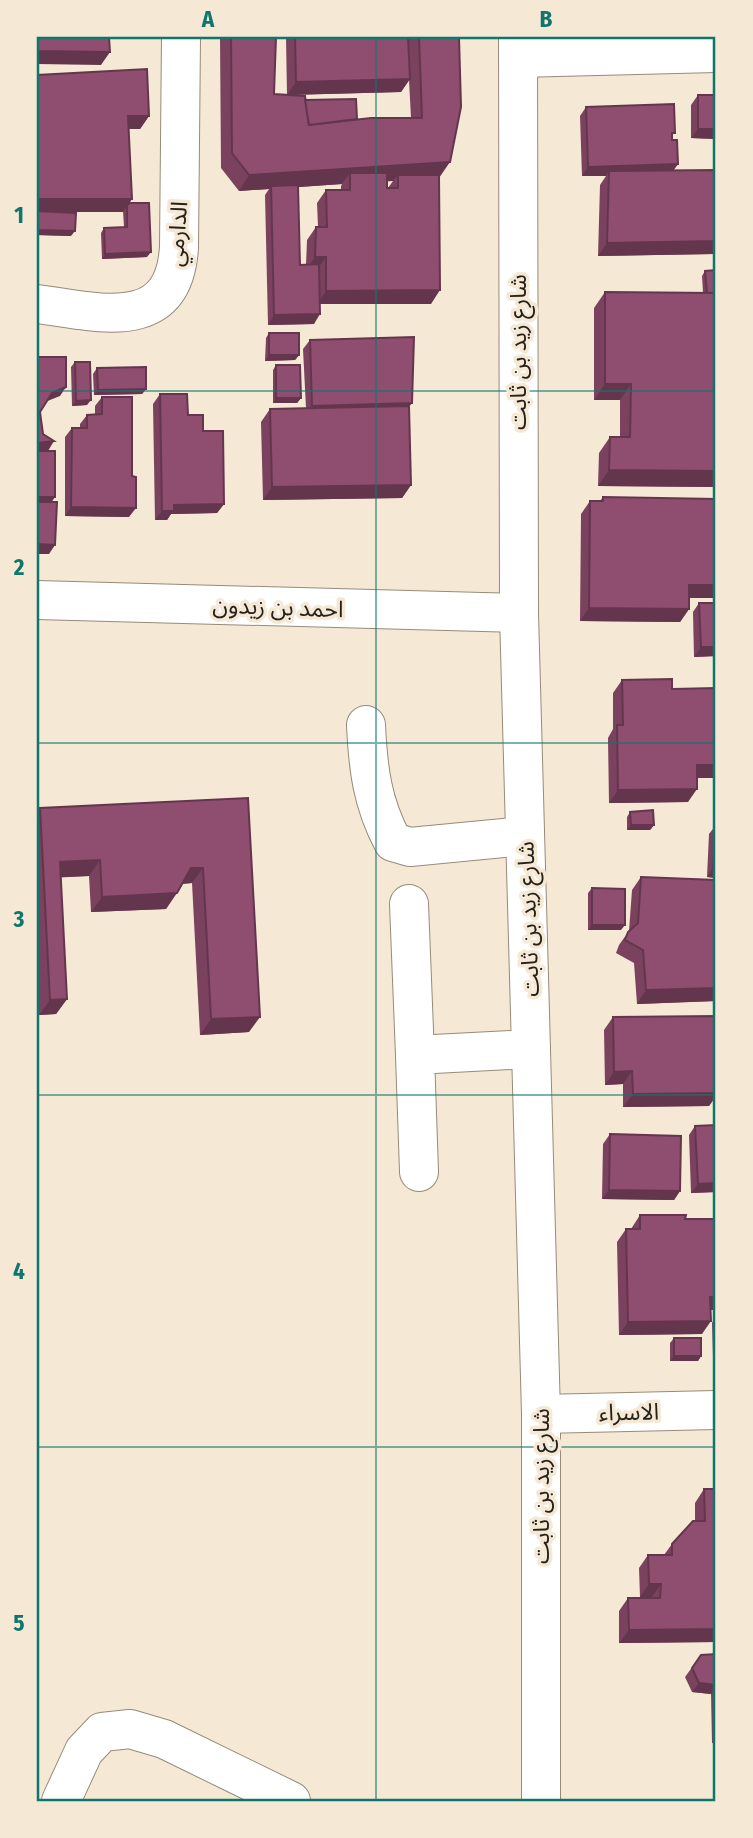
<svg xmlns="http://www.w3.org/2000/svg" width="753" height="1838" font-family="'Fira Sans Condensed','Noto Sans Arabic',sans-serif">
  <style>
    .lines { fill: none; stroke-linecap: round; stroke-linejoin: round }
    .minor-casing { stroke: #968b79; stroke-width: 40 }
    .minor { stroke: #fff; stroke-width: 38 }
    .wall { fill: #7b425f; fill-rule: evenodd }
    .shaded-wall { fill: #64364e }
    .building { fill: #8f4d6f; stroke: #64364e; stroke-width: 2 }
    .grid { fill: none; stroke: #0f766e; stroke-width: 2; stroke-opacity: 0.55 }
    .labels { text-anchor: middle; dominant-baseline: central; stroke-width: 7; stroke-linejoin: round; paint-order: stroke }
    .street-label { font-size: 23px; fill: #26221b; stroke: #f5e9d6 }
    .neatline { fill: none; stroke: #0f766e; stroke-width: 2.5 }
    .grid-label { font-size: 23px; text-anchor: middle; font-weight: bold; fill: #0f766e }
  </style>
  <rect width="100%" height="100%" fill="#f5e9d6"/>
  <g class="lines">
    <!-- minor casing -->
    <g class="minor-casing">
      <g id="minor">
        <path d="M 518,37 L 519,613 L 541,1414 L 541,1801"/>
        <path d="M 518,58 L 716,53"/>
        <path d="M 37,304 C 98,312 174,335 179,247 L 181,37"/>
        <path d="M 37,600 L 519,613"/>
        <path d="M 366,725 C 368,768 372,803 393,842 L 410,847 L 525,836"/>
        <path d="M 409,904 L 415,1055"/>
        <path d="M 419,1172 L 415,1055 L 531,1049"/>
        <path d="M 541,1414 L 716,1410"/>
        <path d="M 61,1801 L 84,1751 L 102,1732 L 130,1729 L 164,1739 L 291,1801"/>
      </g>
    </g>
    <!-- minor -->
    <use href="#minor" class="minor"/>
  </g>
  <!-- wall -->
  <g class="wall">
    <path d="M 220,37 L 276,37 L 274,94 L 305,100 L 357,119 L 411,118 L 409,80 L 401,92 L 287,95 L 286,37 L 459,37 L 439,178 L 431,304 L 320,304 L 314,324 L 268,325 L 265,195 L 269,189 L 239,191 L 221,168 ZM 387,181 L 393,181 L 388,188 L 387,188 ZM 342,184 L 341,186 L 341,190 L 326,190 L 317,203 L 318,227 L 316,227 L 307,240 L 306,265 L 300,265 L 298,187 Z"/>
    <path d="M 37,75 L 149,116 L 140,129 L 129,129 L 132,199 L 129,203 L 147,257 L 102,259 L 101,233 L 104,228 L 124,227 L 123,211 L 48,212 L 71,236 L 37,235 Z"/>
    <path d="M 698,95 L 716,139 L 691,138 L 691,105 Z"/>
    <path d="M 586,107 L 672,138 L 678,164 L 673,171 L 716,170 L 716,251 L 714,254 L 598,256 L 600,185 L 606,176 L 582,176 L 580,116 Z"/>
    <path d="M 716,270 L 716,487 L 598,486 L 599,453 L 610,437 L 620,437 L 620,400 L 594,400 L 594,308 L 605,292 L 703,293 L 702,276 L 705,271 Z"/>
    <path d="M 269,333 L 299,355 L 295,360 L 265,361 L 266,338 Z"/>
    <path d="M 310,340 L 409,407 L 411,485 L 402,498 L 263,500 L 261,422 L 270,409 L 306,408 L 303,349 Z"/>
    <path d="M 75,362 L 87,405 L 72,406 L 71,367 Z"/>
    <path d="M 276,365 L 301,398 L 297,403 L 273,403 L 273,370 Z"/>
    <path d="M 97,368 L 146,389 L 142,394 L 94,395 L 93,374 Z"/>
    <path d="M 160,394 L 188,415 L 203,431 L 224,504 L 217,513 L 171,514 L 167,520 L 155,520 L 153,404 Z"/>
    <path d="M 102,397 L 129,517 L 65,516 L 65,437 L 72,428 L 80,428 L 80,424 L 87,415 L 95,415 L 95,406 Z"/>
    <path d="M 603,497 L 689,598 L 689,609 L 680,622 L 580,621 L 581,514 L 590,501 L 600,501 Z"/>
    <path d="M 699,603 L 716,603 L 716,656 L 694,657 L 693,612 Z"/>
    <path d="M 622,680 L 672,689 L 716,688 L 716,778 L 697,778 L 688,802 L 609,803 L 608,738 L 613,729 L 613,693 Z"/>
    <path d="M 248,798 L 249,1032 L 200,1035 L 192,883 L 182,884 L 166,909 L 91,912 L 89,876 L 60,877 L 67,999 L 56,1014 L 39,1015 L 37,969 L 37,813 L 40,808 Z"/>
    <path d="M 630,812 L 654,825 L 650,830 L 627,830 L 627,817 Z"/>
    <path d="M 716,825 L 716,878 L 707,877 L 709,834 Z"/>
    <path d="M 641,877 L 716,1001 L 637,1004 L 634,963 L 616,953 L 619,945 L 629,931 L 632,890 Z"/>
    <path d="M 592,888 L 621,930 L 588,930 L 588,893 Z"/>
    <path d="M 716,1016 L 716,1096 L 709,1106 L 623,1107 L 623,1084 L 605,1085 L 604,1030 L 613,1017 Z"/>
    <path d="M 695,1126 L 716,1192 L 691,1193 L 689,1135 Z"/>
    <path d="M 610,1134 L 680,1191 L 674,1200 L 602,1199 L 603,1144 Z"/>
    <path d="M 640,1215 L 685,1219 L 716,1219 L 716,1310 L 711,1310 L 702,1334 L 619,1335 L 617,1242 L 626,1229 L 631,1229 Z"/>
    <path d="M 715,1318 L 716,1318 L 716,1356 L 713,1356 L 712,1323 Z"/>
    <path d="M 674,1338 L 701,1356 L 698,1361 L 670,1361 L 670,1343 Z"/>
    <path d="M 704,1489 L 716,1489 L 716,1642 L 619,1643 L 619,1611 L 628,1598 L 652,1598 L 640,1597 L 639,1568 L 648,1555 L 664,1555 L 672,1544 L 695,1521 L 695,1503 Z"/>
    <path d="M 716,1654 L 716,1743 L 712,1743 L 711,1694 L 692,1692 L 685,1677 L 701,1655 Z"/>
  </g>
  <!-- shaded-wall -->
  <g class="shaded-wall">
    <path d="M 37,51 L 110,52 L 101,65 L 37,64 Z"/>
    <path d="M 410,79 L 401,92 L 287,95 L 296,82 Z"/>
    <path d="M 128,116 L 149,116 L 140,129 L 119,129 Z"/>
    <path d="M 698,129 L 716,129 L 716,139 L 691,138 Z"/>
    <path d="M 450,162 L 439,178 L 398,175 L 393,181 L 350,184 L 350,173 L 342,184 L 271,189 L 271,186 L 269,189 L 239,191 L 249,175 Z"/>
    <path d="M 678,164 L 671,173 L 609,171 L 606,176 L 582,176 L 588,167 Z"/>
    <path d="M 37,199 L 132,199 L 123,212 L 37,212 Z"/>
    <path d="M 37,230 L 75,231 L 71,236 L 37,235 Z"/>
    <path d="M 716,241 L 716,251 L 714,254 L 598,256 L 607,243 Z"/>
    <path d="M 151,252 L 147,257 L 102,259 L 105,254 Z"/>
    <path d="M 315,257 L 326,257 L 317,270 L 306,270 Z"/>
    <path d="M 440,290 L 431,304 L 317,304 L 326,291 Z"/>
    <path d="M 320,314 L 314,324 L 268,325 L 274,315 Z"/>
    <path d="M 269,355 L 299,355 L 295,360 L 265,361 Z"/>
    <path d="M 605,384 L 631,384 L 620,400 L 594,400 Z"/>
    <path d="M 66,387 L 60,396 L 45,402 L 52,393 Z"/>
    <path d="M 146,389 L 142,394 L 94,395 L 98,390 Z"/>
    <path d="M 276,398 L 301,398 L 297,403 L 273,403 Z"/>
    <path d="M 91,400 L 87,405 L 72,406 L 76,401 Z"/>
    <path d="M 412,403 L 405,412 L 306,415 L 312,406 Z"/>
    <path d="M 54,441 L 48,451 L 37,452 L 37,443 Z"/>
    <path d="M 609,470 L 716,471 L 716,487 L 598,486 Z"/>
    <path d="M 411,485 L 402,498 L 263,500 L 272,487 Z"/>
    <path d="M 37,497 L 55,497 L 49,506 L 37,506 Z"/>
    <path d="M 224,504 L 217,513 L 171,514 L 167,520 L 155,520 L 162,511 L 174,505 Z"/>
    <path d="M 71,507 L 136,508 L 129,517 L 65,516 Z"/>
    <path d="M 37,544 L 55,545 L 49,554 L 37,554 Z"/>
    <path d="M 689,585 L 716,585 L 716,598 L 680,598 Z"/>
    <path d="M 589,608 L 689,609 L 680,622 L 580,621 Z"/>
    <path d="M 701,647 L 716,647 L 716,656 L 694,657 Z"/>
    <path d="M 697,765 L 716,765 L 716,778 L 687,778 Z"/>
    <path d="M 697,789 L 688,802 L 609,803 L 618,790 Z"/>
    <path d="M 631,825 L 654,825 L 650,830 L 627,830 Z"/>
    <path d="M 100,860 L 89,876 L 49,878 L 60,862 Z"/>
    <path d="M 191,868 L 203,868 L 192,883 L 180,884 Z"/>
    <path d="M 713,868 L 716,868 L 716,878 L 707,877 Z"/>
    <path d="M 177,893 L 166,909 L 91,912 L 102,897 Z"/>
    <path d="M 592,925 L 625,925 L 621,930 L 588,930 Z"/>
    <path d="M 716,988 L 716,1001 L 637,1004 L 646,990 Z"/>
    <path d="M 67,999 L 56,1014 L 39,1015 L 50,1000 Z"/>
    <path d="M 260,1017 L 249,1032 L 200,1035 L 211,1019 Z"/>
    <path d="M 632,1071 L 623,1084 L 605,1085 L 614,1072 Z"/>
    <path d="M 716,1093 L 716,1096 L 709,1106 L 623,1107 L 633,1094 Z"/>
    <path d="M 716,1183 L 716,1192 L 691,1193 L 698,1184 Z"/>
    <path d="M 609,1190 L 680,1191 L 674,1200 L 602,1199 Z"/>
    <path d="M 710,1297 L 716,1297 L 716,1310 L 701,1310 Z"/>
    <path d="M 711,1321 L 702,1334 L 619,1335 L 628,1322 Z"/>
    <path d="M 674,1356 L 701,1356 L 698,1361 L 670,1361 Z"/>
    <path d="M 649,1584 L 661,1584 L 652,1597 L 640,1597 Z"/>
    <path d="M 716,1629 L 716,1642 L 619,1643 L 629,1630 Z"/>
    <path d="M 699,1683 L 716,1685 L 716,1687 L 711,1694 L 692,1692 Z"/>
  </g>
  <!-- building -->
  <g class="building">
    <path d="M 37,37 L 109,37 L 110,52 L 37,51 Z"/>
    <path d="M 231,37 L 276,37 L 274,94 L 305,96 L 309,125 L 371,118 L 422,118 L 419,37 L 459,37 L 461,107 L 450,162 L 249,175 L 232,153 Z"/>
    <path d="M 295,37 L 408,37 L 410,79 L 296,82 Z"/>
    <path d="M 147,69 L 149,116 L 128,116 L 132,199 L 37,199 L 37,75 Z"/>
    <rect x="698" y="95" width="18" height="34"/>
    <path d="M 356,99 L 357,119 L 309,125 L 305,100 Z"/>
    <path d="M 674,104 L 675,133 L 672,133 L 672,140 L 677,140 L 678,164 L 588,167 L 586,107 Z"/>
    <path d="M 716,170 L 716,241 L 607,243 L 609,171 Z"/>
    <path d="M 350,173 L 387,173 L 387,188 L 398,188 L 398,175 L 439,175 L 440,290 L 326,291 L 326,257 L 315,257 L 316,227 L 327,227 L 326,190 L 350,190 Z"/>
    <path d="M 298,185 L 300,265 L 319,264 L 320,314 L 274,315 L 271,186 Z"/>
    <path d="M 129,203 L 149,203 L 151,252 L 105,254 L 104,228 L 127,227 L 127,206 Z"/>
    <path d="M 37,211 L 76,213 L 75,231 L 37,230 Z"/>
    <path d="M 716,270 L 716,293 L 707,293 L 705,271 Z"/>
    <path d="M 605,292 L 716,293 L 716,471 L 609,470 L 610,437 L 630,437 L 631,384 L 605,384 Z"/>
    <rect x="269" y="333" width="30" height="22"/>
    <path d="M 414,337 L 412,403 L 312,406 L 310,340 Z"/>
    <path d="M 37,357 L 66,357 L 66,387 L 52,393 L 40,412 L 43,434 L 54,441 L 37,443 Z"/>
    <path d="M 75,362 L 90,362 L 91,400 L 76,401 Z"/>
    <path d="M 276,365 L 300,365 L 301,398 L 276,398 Z"/>
    <path d="M 146,367 L 146,389 L 98,390 L 97,368 Z"/>
    <path d="M 160,394 L 187,394 L 188,415 L 203,415 L 203,431 L 223,431 L 224,504 L 174,505 L 174,511 L 162,511 Z"/>
    <path d="M 102,397 L 132,397 L 132,476 L 136,477 L 136,508 L 71,507 L 72,428 L 87,428 L 87,415 L 102,414 Z"/>
    <path d="M 409,406 L 411,485 L 272,487 L 270,409 Z"/>
    <rect x="37" y="451" width="18" height="46"/>
    <path d="M 603,497 L 716,499 L 716,585 L 689,585 L 689,609 L 589,608 L 590,501 L 603,501 Z"/>
    <path d="M 37,502 L 57,502 L 55,545 L 37,544 Z"/>
    <path d="M 699,603 L 716,603 L 716,647 L 701,647 Z"/>
    <path d="M 672,679 L 672,689 L 716,688 L 716,765 L 697,765 L 697,789 L 618,790 L 617,725 L 623,725 L 622,680 Z"/>
    <path d="M 248,798 L 260,1017 L 211,1019 L 203,868 L 191,868 L 177,893 L 102,897 L 100,860 L 60,862 L 67,999 L 50,1000 L 40,808 Z"/>
    <path d="M 653,810 L 654,825 L 631,825 L 630,812 Z"/>
    <path d="M 716,825 L 716,868 L 713,868 Z"/>
    <path d="M 641,877 L 716,880 L 716,988 L 646,990 L 643,950 L 625,940 L 628,932 L 638,923 Z"/>
    <path d="M 592,888 L 625,889 L 625,925 L 592,925 Z"/>
    <path d="M 716,1016 L 716,1093 L 633,1094 L 632,1071 L 614,1072 L 613,1017 Z"/>
    <path d="M 716,1125 L 716,1183 L 698,1184 L 695,1126 Z"/>
    <path d="M 610,1134 L 681,1136 L 680,1191 L 609,1190 Z"/>
    <path d="M 640,1215 L 686,1215 L 685,1219 L 716,1219 L 716,1297 L 710,1297 L 711,1321 L 628,1322 L 626,1229 L 640,1229 Z"/>
    <rect x="674" y="1338" width="27" height="18"/>
    <path d="M 704,1489 L 716,1489 L 716,1629 L 629,1630 L 628,1598 L 660,1598 L 661,1584 L 649,1584 L 648,1555 L 672,1555 L 672,1544 L 693,1521 L 705,1521 Z"/>
    <path d="M 716,1654 L 716,1685 L 699,1683 L 692,1668 L 701,1655 Z"/>
  </g>
  <!-- grid -->
  <path class="grid" d="M 376,37 L 376,1801M 37,391 L 716,391M 37,743 L 716,743M 37,1095 L 716,1095M 37,1447 L 716,1447"/>
  <g class="labels">
    <!-- street labels -->
    <g class="street-label">
      <text transform="translate(177 234) rotate(-86)">الدارمي</text>
      <text transform="translate(518 352) rotate(-90)">شارع زيد بن ثابت</text>
      <text transform="translate(278 607) rotate(2)">احمد بن زيدون</text>
      <text transform="translate(528 919) rotate(-92)">شارع زيد بن ثابت</text>
      <text transform="translate(629 1412) rotate(-1)">الاسراء</text>
      <text transform="translate(541 1486) rotate(-90)">شارع زيد بن ثابت</text>
    </g>
  </g>
  <!-- border -->
  <rect width="753" height="1838" fill="none" stroke="#f5e9d6" stroke-width="77"/>
  <rect x="38" y="38" width="676" height="1762" class="neatline"/>
  <g class="grid-label">
    <text x="208" y="27">A</text>
    <text x="546" y="27">B</text>
    <text x="19" y="223">1</text>
    <text x="19" y="575">2</text>
    <text x="19" y="927">3</text>
    <text x="19" y="1279">4</text>
    <text x="19" y="1631">5</text>
  </g>
</svg>
